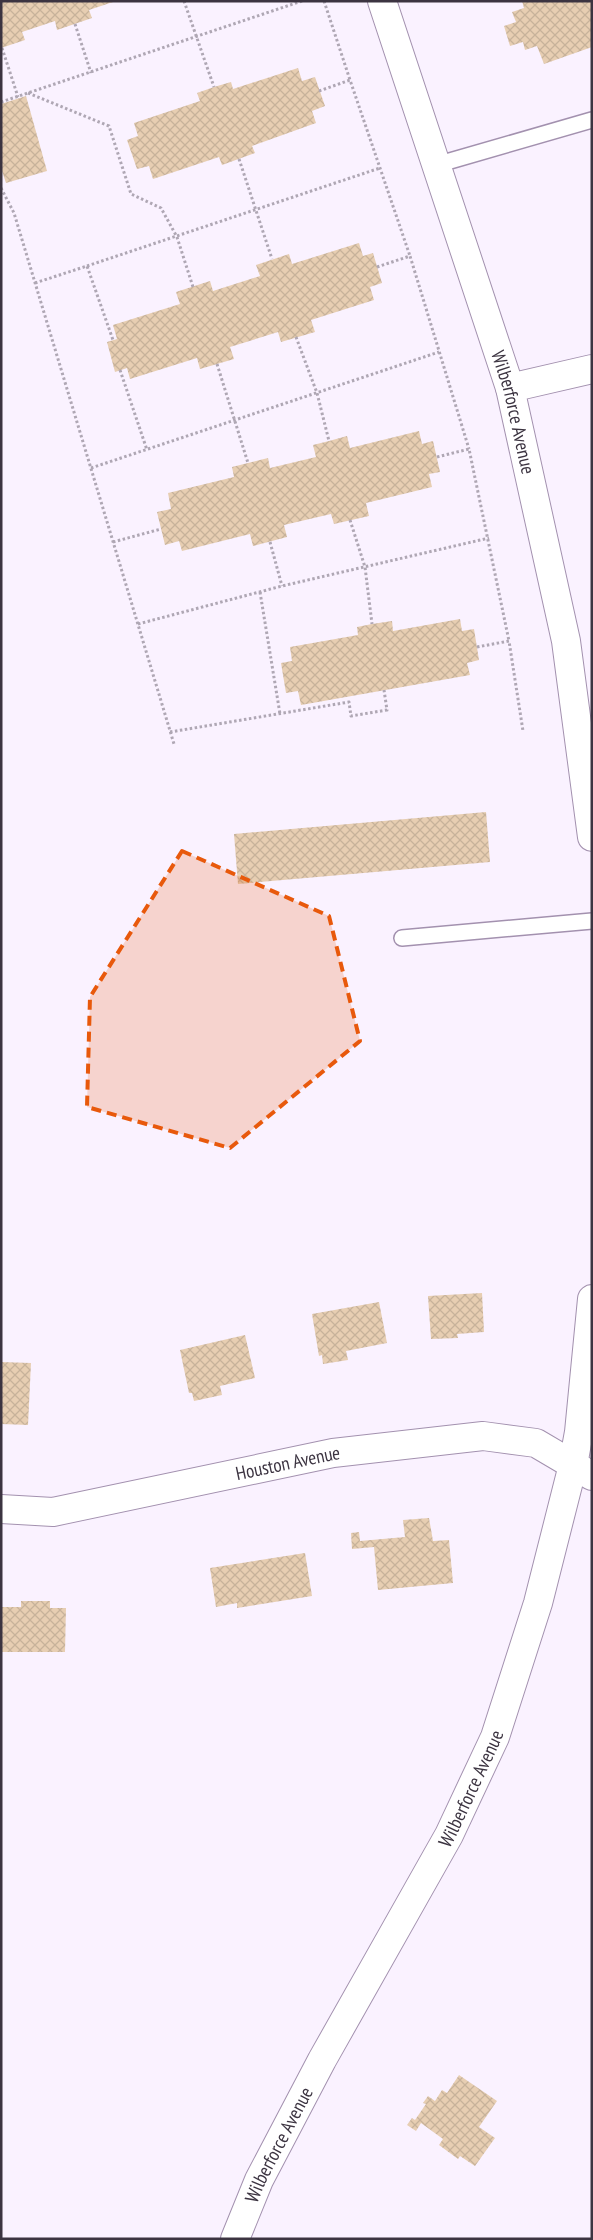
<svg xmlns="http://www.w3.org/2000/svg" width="593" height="2240" font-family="'PT Sans Narrow',sans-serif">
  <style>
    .building { fill: url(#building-cross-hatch) }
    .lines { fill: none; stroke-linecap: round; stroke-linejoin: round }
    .service-casing { stroke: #a391af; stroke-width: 18 }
    .minor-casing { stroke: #a391af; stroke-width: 30 }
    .path { stroke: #afa7b4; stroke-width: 3; stroke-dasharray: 2.5 2.5; stroke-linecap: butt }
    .service { stroke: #fff; stroke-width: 15 }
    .minor { stroke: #fff; stroke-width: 28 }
    .marked { fill: #e8590c; fill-opacity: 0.2; stroke: #e8590c; stroke-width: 4; stroke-dasharray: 10 6; stroke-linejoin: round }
    .labels { text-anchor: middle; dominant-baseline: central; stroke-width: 4.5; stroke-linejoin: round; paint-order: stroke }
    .street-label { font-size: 19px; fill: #3c3441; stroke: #fff }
  </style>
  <defs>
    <pattern id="building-cross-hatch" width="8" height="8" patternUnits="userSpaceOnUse" patternTransform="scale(1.25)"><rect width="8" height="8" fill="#e7ceb2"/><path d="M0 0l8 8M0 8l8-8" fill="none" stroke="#c7b29a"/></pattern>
  </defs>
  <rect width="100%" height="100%" fill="#faf2ff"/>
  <!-- building -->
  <g class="building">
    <path d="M 1,1 L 113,1 L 113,2 L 89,10 L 92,18 L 57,30 L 55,21 L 22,32 L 25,40 L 1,48 Z"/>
    <path d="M 522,1 L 592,1 L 592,47 L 544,64 L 537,46 L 525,50 L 523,42 L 510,46 L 504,26 L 516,22 L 512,12 L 524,8 Z"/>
    <path d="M 298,68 L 302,81 L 315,77 L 325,106 L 312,111 L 316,123 L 252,146 L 255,153 L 222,165 L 219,157 L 153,179 L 149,166 L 137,169 L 127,140 L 138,136 L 134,123 L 200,101 L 197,93 L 214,87 L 231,82 L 233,89 Z"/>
    <path d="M 26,96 L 47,171 L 6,183 L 1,168 L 1,104 Z"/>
    <path d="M 359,243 L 363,256 L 373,253 L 382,283 L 370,287 L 374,300 L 311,320 L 315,332 L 281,342 L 278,332 L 230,347 L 234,359 L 200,369 L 197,358 L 130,379 L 127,368 L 115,372 L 107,342 L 117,339 L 113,325 L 180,304 L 176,292 L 210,281 L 213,291 L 260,276 L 256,265 L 289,254 L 292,264 Z"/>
    <path d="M 419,431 L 422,444 L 433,441 L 440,472 L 429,474 L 432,487 L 366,503 L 369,516 L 334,524 L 331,514 L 284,525 L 287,537 L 253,546 L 250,534 L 182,551 L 179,541 L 165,545 L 157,512 L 171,509 L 168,493 L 234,477 L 232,467 L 268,458 L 270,468 L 316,457 L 313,445 L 329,441 L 347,436 L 350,448 Z"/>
    <path d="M 460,619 L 462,631 L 474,629 L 479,660 L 467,663 L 470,675 L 301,705 L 298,691 L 286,693 L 281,663 L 292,661 L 290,647 L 358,635 L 357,627 L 372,624 L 392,621 L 393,631 Z"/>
    <path d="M 486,812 L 490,862 L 238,884 L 234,834 Z"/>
    <path d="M 482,1293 L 484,1332 L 457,1334 L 458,1338 L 431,1339 L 428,1296 Z"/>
    <path d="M 379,1302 L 387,1343 L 346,1351 L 348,1360 L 323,1364 L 322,1355 L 319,1356 L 312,1314 Z"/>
    <path d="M 245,1335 L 255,1378 L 220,1386 L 222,1395 L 194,1401 L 192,1393 L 189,1393 L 180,1350 Z"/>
    <path d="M 1,1362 L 31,1363 L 28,1425 L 1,1424 Z"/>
    <path d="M 429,1518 L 433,1541 L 449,1540 L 453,1583 L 378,1590 L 374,1547 L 352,1549 L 351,1533 L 359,1532 L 360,1541 L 405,1537 L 403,1520 Z"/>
    <path d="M 305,1553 L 312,1596 L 237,1608 L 237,1603 L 216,1607 L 210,1568 Z"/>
    <path d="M 21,1601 L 50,1601 L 50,1608 L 66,1608 L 65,1652 L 1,1652 L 1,1607 L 21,1607 Z"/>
    <path d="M 459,2075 L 497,2101 L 479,2127 L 495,2138 L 475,2166 L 460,2156 L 458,2159 L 439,2145 L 443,2139 L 421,2123 L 416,2131 L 407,2125 L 412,2118 L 415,2120 L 426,2104 L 423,2103 L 428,2096 L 435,2101 L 442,2090 L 447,2093 Z"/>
  </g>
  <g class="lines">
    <!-- service casing -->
    <g class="service-casing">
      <g id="service">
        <path d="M 436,165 L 592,120"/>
        <path d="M 402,938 L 592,921"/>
      </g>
    </g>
    <!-- minor casing -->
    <g class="minor-casing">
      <g id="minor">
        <path id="s1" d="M 382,1 L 510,388 L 566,641 L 592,837"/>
        <path d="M 510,388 L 592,369"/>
        <path id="s2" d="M 1,1509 L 53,1512 L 333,1453 L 483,1436 L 536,1443 L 592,1476"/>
        <path id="s3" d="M 235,2239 L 259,2180 L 322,2060 L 449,1835 L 495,1737 L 538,1603 L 573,1465 L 579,1432 L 592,1299"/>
      </g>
    </g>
    <!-- path -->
    <g class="path">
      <path d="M 184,1 L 214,87"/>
      <path d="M 324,1 L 350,80"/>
      <path d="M 75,24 L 91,73"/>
      <path d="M 2,48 L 18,97"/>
      <path d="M 319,91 L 350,80 L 410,256"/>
      <path d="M 28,93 L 109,126 L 131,194 L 161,208 L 177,237 L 193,287"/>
      <path d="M 1,102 L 302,1"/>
      <path d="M 239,159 L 272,259"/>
      <path d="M 1,188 L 14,213 L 174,744"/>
      <path d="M 87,266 L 380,168"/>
      <path d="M 377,267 L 410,256 L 469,449"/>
      <path d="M 35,283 L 87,266 L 113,340"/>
      <path d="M 296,337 L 317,393 L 329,441"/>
      <path d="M 217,364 L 248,463"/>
      <path d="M 120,370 L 147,450"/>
      <path d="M 437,457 L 469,449 L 509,641"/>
      <path d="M 91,468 L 439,352"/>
      <path d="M 350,520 L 365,567 L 372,624"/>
      <path d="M 113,542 L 161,529"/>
      <path d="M 270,542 L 282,586"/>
      <path d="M 260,592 L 280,714"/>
      <path d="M 138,624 L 282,586 L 489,538"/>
      <path d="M 477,647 L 509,641 L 523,731"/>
      <path d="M 170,732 L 349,702 L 351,716 L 387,710 L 384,690"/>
    </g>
    <!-- service -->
    <use href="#service" class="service"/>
    <!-- minor -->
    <use href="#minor" class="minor"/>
  </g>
  <!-- marked area -->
  <path class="marked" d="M 182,851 L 329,916 L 360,1041 L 230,1148 L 87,1107 L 90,997 Z"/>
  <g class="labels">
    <!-- street labels -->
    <g class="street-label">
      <text stroke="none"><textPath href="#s1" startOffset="432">Wilberforce Avenue</textPath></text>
      <text stroke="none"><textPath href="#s2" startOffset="292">Houston Avenue</textPath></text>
      <text stroke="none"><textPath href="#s3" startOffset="509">Wilberforce Avenue</textPath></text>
      <text stroke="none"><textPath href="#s3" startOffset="104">Wilberforce Avenue</textPath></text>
    </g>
  </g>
  <!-- border -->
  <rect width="593" height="2240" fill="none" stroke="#3c3441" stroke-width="5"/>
</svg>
